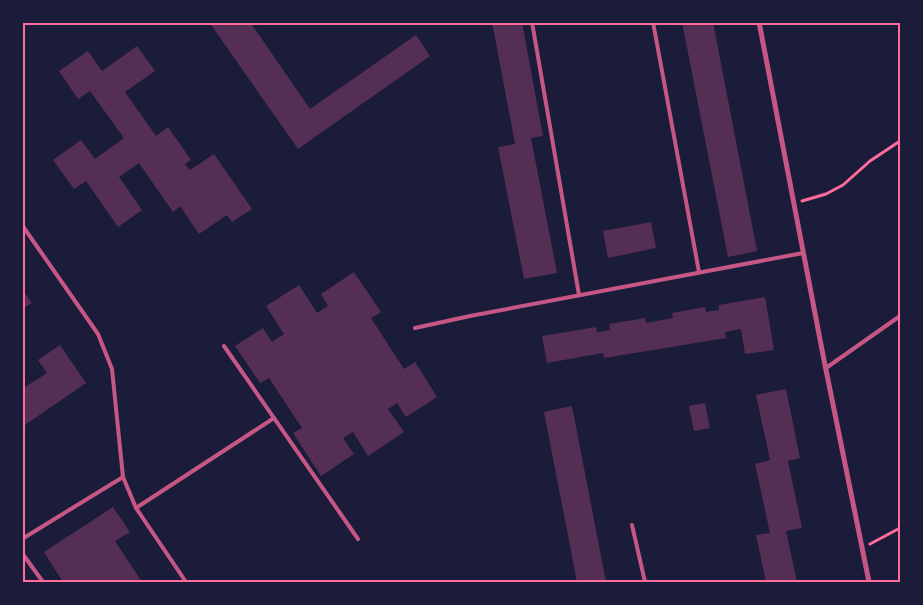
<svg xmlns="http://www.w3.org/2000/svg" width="923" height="605" font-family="Manrope,sans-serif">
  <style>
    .building { fill: #542f53 }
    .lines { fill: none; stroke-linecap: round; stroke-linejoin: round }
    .path { stroke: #ff6b9d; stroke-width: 3 }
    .service { stroke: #c65784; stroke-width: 4 }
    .minor { stroke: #c65784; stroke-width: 5 }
    .neatline { fill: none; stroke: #ff6b9d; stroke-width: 2 }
  </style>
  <rect width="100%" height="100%" fill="#1b1b3a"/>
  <!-- building -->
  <g class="building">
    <path d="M 209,22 L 250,22 L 310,109 L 416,35 L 430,56 L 298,149 Z"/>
    <path d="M 492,22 L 522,22 L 543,136 L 531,138 L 557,273 L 524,279 L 498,147 L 515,144 Z"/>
    <path d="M 682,22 L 713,22 L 757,251 L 728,257 Z"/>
    <path d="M 137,46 L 155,71 L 125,92 L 156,136 L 168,127 L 191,160 L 185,164 L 190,170 L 214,154 L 252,209 L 232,222 L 227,215 L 199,234 L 180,206 L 173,212 L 139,163 L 119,177 L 142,210 L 118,227 L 86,181 L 74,189 L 53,160 L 81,140 L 95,159 L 124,138 L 90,91 L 78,99 L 59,71 L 88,51 L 102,71 Z"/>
    <path d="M 651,222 L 656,248 L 608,258 L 603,231 Z"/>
    <path d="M 354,272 L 381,312 L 371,318 L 404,369 L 415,362 L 437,397 L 406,417 L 397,403 L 388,409 L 404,432 L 368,456 L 353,432 L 343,438 L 354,454 L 321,476 L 293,433 L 302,428 L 269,378 L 260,383 L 235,346 L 263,328 L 272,342 L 284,334 L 266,306 L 299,285 L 317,313 L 328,306 L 321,294 Z"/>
    <path d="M 22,289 L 32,303 L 22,309 Z"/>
    <path d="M 765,297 L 774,350 L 745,354 L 741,329 L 725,332 L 726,338 L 604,358 L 603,353 L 547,363 L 542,336 L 596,327 L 597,332 L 610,330 L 609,324 L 645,318 L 646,323 L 673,318 L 672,313 L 705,307 L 706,312 L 719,310 L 719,305 Z"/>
    <path d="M 60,345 L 86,383 L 22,427 L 22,389 L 47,373 L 38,360 Z"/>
    <path d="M 786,389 L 800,458 L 788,461 L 802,528 L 786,531 L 797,582 L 766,582 L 756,535 L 770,533 L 755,464 L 770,460 L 756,395 Z"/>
    <path d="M 705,403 L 710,428 L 694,431 L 689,406 Z"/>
    <path d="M 572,406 L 606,582 L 577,582 L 544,412 Z"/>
    <path d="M 113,507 L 130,532 L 115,541 L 142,582 L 63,582 L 44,552 Z"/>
  </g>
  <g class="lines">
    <!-- path -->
    <g class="path">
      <path d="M 802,201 L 826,194 L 843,185 L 870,161 L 900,141"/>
      <path d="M 870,544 L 900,528"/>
    </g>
    <!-- service -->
    <g class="service">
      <path d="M 532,22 L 579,295"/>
      <path d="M 653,22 L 699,272"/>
      <path d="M 22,225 L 98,334 L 112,369 L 123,477 L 136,508 L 186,582"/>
      <path d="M 415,328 L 470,316 L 803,253"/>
      <path d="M 224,346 L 358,539"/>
      <path d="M 826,368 L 900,316"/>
      <path d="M 136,508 L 274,418"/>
      <path d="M 632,525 L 645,582"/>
      <path d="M 22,539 L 123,477"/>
      <path d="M 22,553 L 43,582"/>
    </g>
    <!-- minor -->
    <path class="minor" d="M 759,22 L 824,360 L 869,582"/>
  </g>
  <!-- border -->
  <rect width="923" height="605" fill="none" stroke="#1b1b3a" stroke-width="48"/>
  <rect x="24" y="24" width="875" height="557" class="neatline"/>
</svg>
